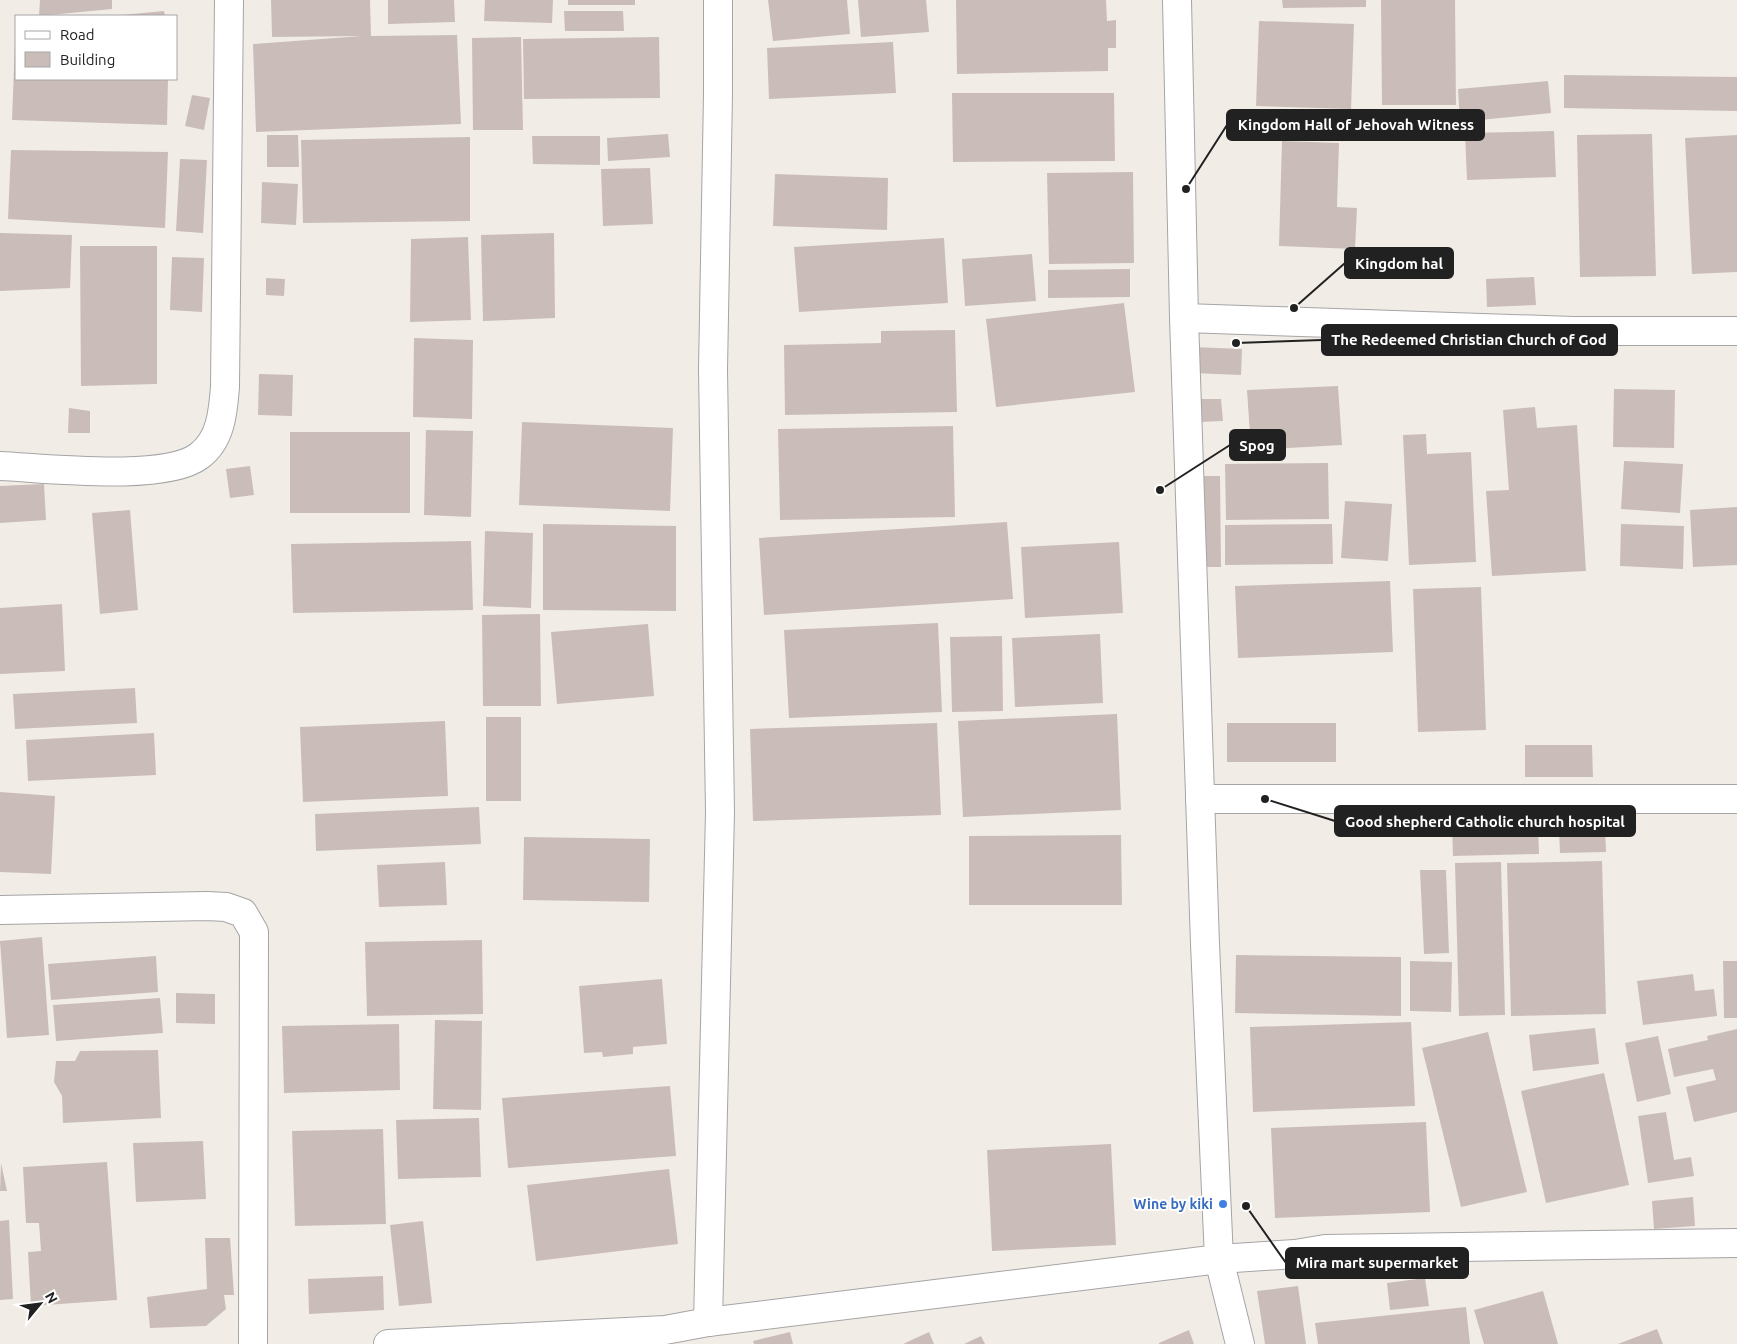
<svg xmlns="http://www.w3.org/2000/svg" width="1737" height="1344" font-family="Ubuntu,sans-serif">
  <style>
    .building { fill: #cabdb9 }
    .lines { fill: none; stroke-linecap: round; stroke-linejoin: round }
    .minor-casing { stroke: #a5a5a5; stroke-width: 30 }
    .minor { stroke: #fff; stroke-width: 28 }
    .shop-dot { fill: #3f7fe0; stroke: #fff; stroke-width: 2 }
    .labels { text-anchor: middle; dominant-baseline: central; stroke-width: 4; stroke-linejoin: round; paint-order: stroke }
    .shop-label { font-size: 14px; font-weight: bold; fill: #366cbe; stroke: #fff; text-anchor: end }
    .leader { fill: none; stroke: #212121; stroke-width: 2 }
    .callout-dot { fill: #212121; stroke: #fff; stroke-width: 2 }
    .callout { fill: #212121; stroke: #212121; stroke-width: 2 }
    .callout-label { font-size: 15px; text-anchor: middle; font-weight: bold; fill: #fff }
  </style>
  <rect width="100%" height="100%" fill="#f2ece6"/>
  <!-- building -->
  <g class="building">
    <path d="M 40,0 L 112,0 L 112,9 L 39,16 Z"/>
    <path d="M 271,0 L 370,0 L 371,36 L 457,35 L 461,124 L 256,132 L 253,44 L 362,36 L 272,37 Z"/>
    <path d="M 388,0 L 454,0 L 455,22 L 388,24 Z"/>
    <path d="M 485,0 L 553,0 L 552,23 L 484,21 Z"/>
    <rect x="568" y="0" width="67" height="5"/>
    <path d="M 768,0 L 847,0 L 850,34 L 773,41 Z"/>
    <path d="M 858,0 L 926,0 L 929,32 L 861,37 Z"/>
    <path d="M 956,0 L 1106,0 L 1107,21 L 1116,20 L 1116,48 L 1108,48 L 1108,71 L 957,74 Z"/>
    <path d="M 1282,0 L 1366,0 L 1366,7 L 1283,8 Z"/>
    <path d="M 1381,0 L 1455,0 L 1456,105 L 1382,105 Z"/>
    <path d="M 164,11 L 165,16 L 122,16 L 122,15 Z"/>
    <path d="M 564,11 L 623,11 L 624,31 L 565,31 Z"/>
    <path d="M 1259,21 L 1354,24 L 1351,109 L 1256,106 Z"/>
    <path d="M 521,37 L 523,130 L 473,130 L 472,38 Z"/>
    <path d="M 659,37 L 660,98 L 524,99 L 523,39 Z"/>
    <path d="M 15,42 L 16,79 L 168,79 L 167,125 L 12,120 Z"/>
    <path d="M 893,42 L 896,93 L 769,99 L 767,48 Z"/>
    <path d="M 1564,75 L 1737,77 L 1737,111 L 1564,108 Z"/>
    <path d="M 1548,81 L 1551,113 L 1460,122 L 1458,89 Z"/>
    <path d="M 952,93 L 1114,93 L 1115,161 L 953,162 Z"/>
    <path d="M 192,95 L 210,98 L 204,130 L 185,126 Z"/>
    <path d="M 1554,131 L 1556,177 L 1467,180 L 1465,133 Z"/>
    <path d="M 668,134 L 670,157 L 608,161 L 607,138 Z"/>
    <path d="M 1652,134 L 1656,276 L 1580,277 L 1577,135 Z"/>
    <path d="M 267,135 L 298,135 L 299,167 L 267,167 Z"/>
    <path d="M 1737,135 L 1737,272 L 1692,274 L 1685,138 Z"/>
    <path d="M 532,136 L 600,136 L 600,165 L 533,164 Z"/>
    <path d="M 470,137 L 470,221 L 303,223 L 301,140 Z"/>
    <path d="M 1282,141 L 1339,143 L 1337,207 L 1357,208 L 1355,249 L 1279,246 Z"/>
    <path d="M 11,150 L 168,152 L 165,228 L 8,219 Z"/>
    <path d="M 180,159 L 207,160 L 203,233 L 176,231 Z"/>
    <path d="M 650,168 L 653,224 L 603,226 L 601,169 Z"/>
    <path d="M 1133,172 L 1134,263 L 1049,264 L 1047,173 Z"/>
    <path d="M 775,174 L 888,178 L 887,230 L 773,226 Z"/>
    <path d="M 262,182 L 298,184 L 296,225 L 261,223 Z"/>
    <path d="M 0,233 L 72,235 L 70,288 L 0,291 Z"/>
    <path d="M 554,233 L 555,318 L 483,321 L 481,235 Z"/>
    <path d="M 468,237 L 471,320 L 410,322 L 411,239 Z"/>
    <path d="M 944,238 L 948,303 L 799,312 L 794,247 Z"/>
    <path d="M 80,246 L 157,246 L 157,384 L 81,386 Z"/>
    <path d="M 1032,254 L 1036,301 L 965,306 L 962,259 Z"/>
    <path d="M 172,257 L 204,258 L 202,312 L 170,310 Z"/>
    <path d="M 1130,269 L 1130,297 L 1048,298 L 1048,270 Z"/>
    <path d="M 1534,277 L 1536,305 L 1487,307 L 1486,279 Z"/>
    <path d="M 266,278 L 285,279 L 284,296 L 266,295 Z"/>
    <path d="M 1124,303 L 1135,392 L 996,407 L 986,319 Z"/>
    <path d="M 955,330 L 957,412 L 785,415 L 784,345 L 881,343 L 881,331 Z"/>
    <path d="M 414,338 L 473,340 L 472,419 L 413,417 Z"/>
    <path d="M 1193,347 L 1242,349 L 1241,375 L 1192,373 Z"/>
    <path d="M 259,374 L 293,375 L 292,416 L 258,415 Z"/>
    <path d="M 1338,386 L 1342,445 L 1251,450 L 1247,390 Z"/>
    <path d="M 1614,389 L 1675,390 L 1674,448 L 1613,447 Z"/>
    <path d="M 1197,399 L 1221,399 L 1223,421 L 1198,422 Z"/>
    <path d="M 1535,407 L 1537,428 L 1577,425 L 1586,571 L 1492,576 L 1486,491 L 1509,490 L 1503,410 Z"/>
    <path d="M 69,408 L 90,411 L 90,433 L 68,433 Z"/>
    <path d="M 522,422 L 673,428 L 670,511 L 519,505 Z"/>
    <path d="M 953,426 L 955,517 L 780,520 L 778,429 Z"/>
    <path d="M 426,430 L 473,431 L 471,517 L 424,515 Z"/>
    <rect x="290" y="432" width="120" height="81"/>
    <path d="M 1426,434 L 1427,454 L 1471,452 L 1476,562 L 1409,565 L 1403,435 Z"/>
    <path d="M 1624,461 L 1683,464 L 1680,513 L 1621,509 Z"/>
    <path d="M 1328,463 L 1329,519 L 1226,520 L 1225,464 Z"/>
    <path d="M 250,466 L 254,495 L 230,498 L 226,469 Z"/>
    <path d="M 1193,476 L 1220,476 L 1221,567 L 1194,567 Z"/>
    <path d="M 44,484 L 46,520 L 0,523 L 0,486 Z"/>
    <path d="M 1345,501 L 1392,504 L 1388,561 L 1341,558 Z"/>
    <path d="M 1737,507 L 1737,565 L 1693,567 L 1690,510 Z"/>
    <path d="M 130,510 L 138,610 L 100,614 L 92,513 Z"/>
    <path d="M 1007,522 L 1013,599 L 764,615 L 759,538 Z"/>
    <path d="M 543,524 L 676,526 L 676,611 L 543,610 Z"/>
    <path d="M 1332,524 L 1333,564 L 1225,565 L 1225,525 Z"/>
    <path d="M 1621,524 L 1684,526 L 1683,569 L 1620,566 Z"/>
    <path d="M 485,531 L 533,533 L 531,608 L 483,606 Z"/>
    <path d="M 471,541 L 473,610 L 293,613 L 291,544 Z"/>
    <path d="M 1119,542 L 1123,613 L 1025,618 L 1021,547 Z"/>
    <path d="M 1390,581 L 1393,652 L 1238,658 L 1235,586 Z"/>
    <path d="M 1481,587 L 1486,730 L 1418,732 L 1413,589 Z"/>
    <path d="M 62,604 L 65,671 L 0,674 L 0,608 Z"/>
    <path d="M 540,614 L 541,706 L 483,706 L 482,615 Z"/>
    <path d="M 938,623 L 942,712 L 789,718 L 784,630 Z"/>
    <path d="M 648,624 L 654,696 L 557,704 L 551,632 Z"/>
    <path d="M 1100,634 L 1103,703 L 1015,707 L 1012,638 Z"/>
    <path d="M 1002,636 L 1003,711 L 952,712 L 950,637 Z"/>
    <path d="M 135,688 L 137,723 L 15,729 L 13,694 Z"/>
    <path d="M 1117,714 L 1121,810 L 963,817 L 958,721 Z"/>
    <rect x="486" y="717" width="35" height="84"/>
    <path d="M 445,721 L 448,796 L 303,802 L 300,727 Z"/>
    <path d="M 937,723 L 941,815 L 753,821 L 750,729 Z"/>
    <rect x="1227" y="723" width="109" height="39"/>
    <path d="M 154,733 L 156,775 L 28,781 L 26,740 Z"/>
    <path d="M 1525,745 L 1592,745 L 1593,777 L 1525,777 Z"/>
    <path d="M 0,792 L 55,796 L 51,874 L 0,872 Z"/>
    <path d="M 479,807 L 481,844 L 316,851 L 315,814 Z"/>
    <path d="M 1538,826 L 1539,854 L 1453,856 L 1452,828 Z"/>
    <path d="M 1605,828 L 1606,852 L 1560,853 L 1559,829 Z"/>
    <path d="M 1121,835 L 1122,905 L 969,905 L 969,836 Z"/>
    <path d="M 524,837 L 650,839 L 649,902 L 523,900 Z"/>
    <path d="M 1602,861 L 1606,1014 L 1511,1016 L 1507,863 Z"/>
    <path d="M 445,862 L 447,905 L 379,907 L 377,865 Z"/>
    <path d="M 1501,862 L 1505,1015 L 1459,1016 L 1455,863 Z"/>
    <path d="M 1420,870 L 1446,870 L 1449,953 L 1424,954 Z"/>
    <path d="M 42,937 L 49,1035 L 7,1038 L 0,941 Z"/>
    <path d="M 482,940 L 483,1014 L 367,1016 L 365,942 Z"/>
    <path d="M 1236,955 L 1401,957 L 1401,1016 L 1235,1013 Z"/>
    <path d="M 156,956 L 158,992 L 51,1000 L 48,964 Z"/>
    <path d="M 1410,961 L 1452,962 L 1451,1012 L 1410,1011 Z"/>
    <path d="M 1723,961 L 1737,961 L 1737,1018 L 1724,1018 Z"/>
    <path d="M 1693,974 L 1695,991 L 1714,989 L 1717,1016 L 1643,1025 L 1637,981 Z"/>
    <path d="M 662,979 L 667,1044 L 633,1047 L 633,1054 L 603,1057 L 602,1052 L 584,1053 L 579,986 Z"/>
    <path d="M 176,993 L 215,994 L 215,1024 L 176,1023 Z"/>
    <path d="M 160,998 L 163,1033 L 56,1041 L 53,1005 Z"/>
    <path d="M 435,1020 L 482,1021 L 481,1110 L 433,1109 Z"/>
    <path d="M 1411,1022 L 1415,1106 L 1253,1112 L 1250,1027 Z"/>
    <path d="M 399,1024 L 400,1090 L 284,1093 L 282,1026 Z"/>
    <path d="M 1595,1028 L 1599,1064 L 1533,1071 L 1529,1035 Z"/>
    <path d="M 1737,1029 L 1737,1112 L 1694,1122 L 1686,1087 L 1716,1080 L 1713,1069 L 1674,1077 L 1668,1049 L 1708,1040 L 1707,1036 Z"/>
    <path d="M 1488,1032 L 1527,1192 L 1461,1207 L 1422,1048 Z"/>
    <path d="M 1658,1036 L 1671,1094 L 1637,1102 L 1625,1043 Z"/>
    <path d="M 158,1050 L 161,1118 L 63,1123 L 62,1096 L 54,1082 L 56,1061 L 75,1061 L 80,1051 Z"/>
    <path d="M 1604,1073 L 1629,1185 L 1546,1203 L 1521,1091 Z"/>
    <path d="M 670,1086 L 676,1156 L 508,1168 L 502,1098 Z"/>
    <path d="M 1666,1112 L 1674,1160 L 1691,1157 L 1694,1176 L 1648,1183 L 1638,1116 Z"/>
    <path d="M 479,1118 L 481,1177 L 398,1179 L 396,1120 Z"/>
    <path d="M 1426,1122 L 1430,1212 L 1275,1218 L 1271,1128 Z"/>
    <path d="M 383,1129 L 386,1224 L 295,1226 L 292,1131 Z"/>
    <path d="M 203,1141 L 206,1199 L 136,1202 L 133,1143 Z"/>
    <path d="M 1111,1144 L 1116,1245 L 992,1251 L 987,1150 Z"/>
    <path d="M 107,1162 L 117,1300 L 31,1306 L 28,1252 L 41,1251 L 39,1223 L 26,1223 L 23,1167 Z"/>
    <path d="M 1,1163 L 7,1191 L 0,1191 Z"/>
    <path d="M 669,1169 L 678,1244 L 536,1261 L 527,1185 Z"/>
    <path d="M 1693,1197 L 1695,1226 L 1654,1229 L 1652,1201 Z"/>
    <path d="M 9,1220 L 13,1299 L 0,1300 L 0,1221 Z"/>
    <path d="M 423,1221 L 432,1303 L 399,1306 L 390,1225 Z"/>
    <path d="M 205,1238 L 230,1238 L 234,1295 L 224,1295 L 226,1309 L 206,1326 L 150,1328 L 147,1297 L 207,1289 Z"/>
    <path d="M 383,1276 L 384,1310 L 309,1314 L 308,1279 Z"/>
    <path d="M 1425,1278 L 1429,1306 L 1390,1310 L 1387,1283 Z"/>
    <path d="M 1298,1286 L 1306,1344 L 1265,1344 L 1257,1291 Z"/>
    <path d="M 1543,1291 L 1558,1344 L 1484,1344 L 1474,1310 Z"/>
    <path d="M 1466,1307 L 1470,1344 L 1318,1344 L 1315,1323 Z"/>
    <path d="M 1657,1329 L 1663,1344 L 1618,1344 Z"/>
    <path d="M 1189,1330 L 1194,1344 L 1159,1344 L 1159,1343 Z"/>
    <path d="M 790,1332 L 793,1344 L 754,1344 L 753,1341 Z"/>
    <path d="M 929,1332 L 934,1344 L 903,1344 Z"/>
    <path d="M 981,1336 L 985,1344 L 964,1344 Z"/>
  </g>
  <g class="lines">
    <!-- minor casing -->
    <g class="minor-casing">
      <g id="minor">
        <path d="M 1177,0 L 1184,318 L 1205,944 L 1219,1259 L 1240,1344"/>
        <path d="M 1184,318 L 1573,331 L 1737,331"/>
        <path d="M 0,466 C 45,468 165,482 199,456 C 221,440 223,412 225,387 L 229,0"/>
        <path d="M 1200,799 L 1737,799"/>
        <path d="M 0,910 L 207,906 L 226,907 L 243,913 L 254,932 L 253,1344"/>
        <path d="M 708,1322 L 720,812 L 713,370 L 718,94 L 718,0"/>
        <path d="M 388,1344 L 665,1330 L 708,1322 L 1219,1259 L 1295,1254 L 1325,1249 L 1737,1243"/>
      </g>
    </g>
    <!-- minor -->
    <use href="#minor" class="minor"/>
  </g>
  <!-- markers -->
  <circle class="shop-dot" cx="1223" cy="1204" r="5"/>
  <g class="labels">
    <!-- shop labels -->
    <g class="shop-label">
      <text x="1213" y="1204">Wine by kiki</text>
    </g>
  </g>
  <!-- callouts -->
  <path class="leader" d="M1186 189L1227 125M1294 308L1345 263M1236 343L1322 340M1160 490L1230 445M1265 799L1335 821M1246 1206L1286 1263"/>
  <g class="callout-dot">
    <circle cx="1186" cy="189" r="5"/>
    <circle cx="1294" cy="308" r="5"/>
    <circle cx="1236" cy="343" r="5"/>
    <circle cx="1160" cy="490" r="5"/>
    <circle cx="1265" cy="799" r="5"/>
    <circle cx="1246" cy="1206" r="5"/>
  </g>
  <g class="callout">
    <rect x="1227" y="110" width="257" height="30" rx="5"/>
    <rect x="1345" y="248" width="108" height="30" rx="5"/>
    <rect x="1322" y="325" width="295" height="30" rx="5"/>
    <rect x="1230" y="430" width="55" height="30" rx="5"/>
    <rect x="1335" y="806" width="300" height="30" rx="5"/>
    <rect x="1286" y="1248" width="182" height="30" rx="5"/>
  </g>
  <g class="callout-label">
    <text x="1356" y="130">Kingdom Hall of Jehovah Witness</text>
    <text x="1399" y="269">Kingdom hal</text>
    <text x="1469" y="345">The Redeemed Christian Church of God</text>
    <text x="1257" y="451">Spog</text>
    <text x="1485" y="827">Good shepherd Catholic church hospital</text>
    <text x="1377" y="1268">Mira mart supermarket</text>
  </g>
  <!-- legend -->
  <rect x="15" y="15" width="162" height="65" fill="#ffffff" stroke="#a6a6a6"/>
  <rect x="25" y="31" width="25" height="8" fill="#ffffff" stroke="#a6a6a6"/>
  <text x="60" y="40" font-size="15" fill="#212121">Road</text>
  <rect x="25" y="52" width="25" height="15" fill="#cabdb9" stroke="#a6a6a6"/>
  <text x="60" y="65" font-size="15" fill="#212121">Building</text>
  <!-- north arrow -->
  <g transform="translate(40 1304) rotate(61)" stroke="#ffffff" stroke-width="4" paint-order="stroke">
  <path d="M0-4L9 19L0 12L-9 19Z" fill="#212121"/>
  <text y="-8" font-size="14" font-weight="bold" text-anchor="middle" fill="#212121">N</text>
  </g>
</svg>
